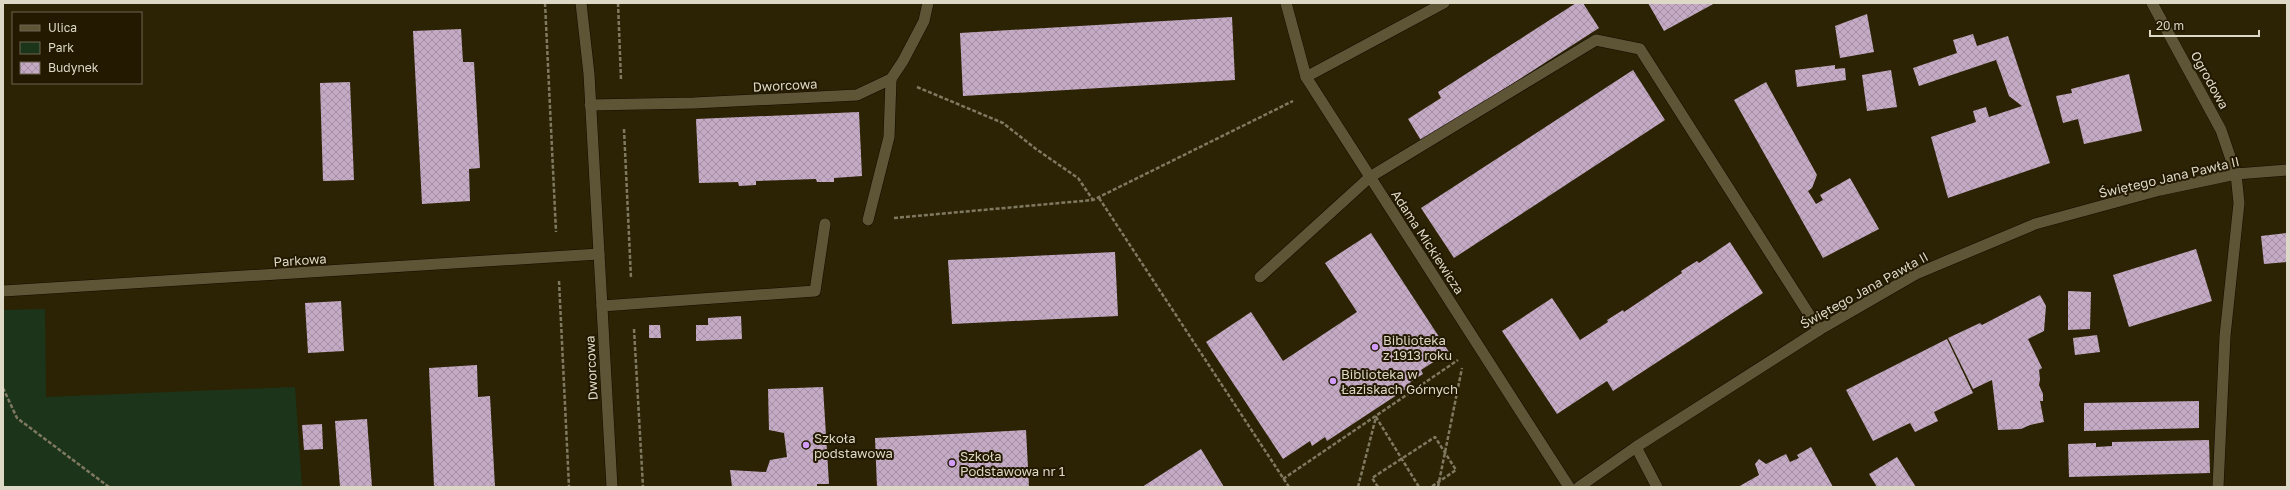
<svg xmlns="http://www.w3.org/2000/svg" width="2290" height="490" font-family="'Golos Text',sans-serif">
  <style>
    .park { fill: #1c351a }
    .building { fill: url(#building-cross-hatch) }
    .lines { fill: none; stroke-linecap: round; stroke-linejoin: round }
    .service-casing { stroke: #120c00; stroke-width: 12 }
    .minor-casing { stroke: #120c00; stroke-width: 12 }
    .tertiary-casing { stroke: #120c00; stroke-width: 12 }
    .path { stroke: #807961; stroke-width: 2.5; stroke-dasharray: 4 2; stroke-linecap: butt }
    .service { stroke: #5e5536; stroke-width: 11 }
    .minor { stroke: #5e5536; stroke-width: 11 }
    .tertiary { stroke: #5e5536; stroke-width: 11 }
    .poi-dot { fill: #d29cfd; stroke: #221900; stroke-width: 1.5 }
    .labels { text-anchor: middle; dominant-baseline: central; stroke-width: 4; stroke-linejoin: round; paint-order: stroke }
    .street-label { font-size: 13px; fill: #ded8c7; stroke: #221900 }
    .poi-label { font-size: 13px; fill: #ded8c7; stroke: #221900; text-anchor: start }
  </style>
  <defs>
    <pattern id="building-cross-hatch" width="8" height="8" patternUnits="userSpaceOnUse"><rect width="8" height="8" fill="#c4aac5"/><path d="M0 0l8 8M0 8l8-8" fill="none" stroke="#a490a3"/></pattern>
  </defs>
  <rect width="100%" height="100%" fill="#2b2304"/>
  <!-- park -->
  <path class="park" d="M 45,309 L 46,397 L 295,387 L 302,487 L 3,487 L 3,310 Z"/>
  <!-- building -->
  <g class="building">
    <path d="M 1576,3 L 1583,3 L 1599,28 L 1422,142 L 1408,119 L 1441,98 L 1438,92 Z"/>
    <path d="M 1648,3 L 1715,3 L 1664,31 Z"/>
    <path d="M 1867,14 L 1874,52 L 1840,58 L 1835,26 Z"/>
    <path d="M 1232,17 L 1235,80 L 963,96 L 960,33 Z"/>
    <path d="M 461,29 L 463,62 L 474,62 L 480,168 L 469,169 L 470,201 L 422,204 L 413,31 Z"/>
    <path d="M 1973,34 L 1977,46 L 2008,36 L 2050,163 L 1948,198 L 1931,137 L 1976,122 L 1973,111 L 1986,107 L 1989,117 L 2022,106 L 2009,96 L 1996,60 L 1919,86 L 1913,68 L 1957,53 L 1953,40 Z"/>
    <path d="M 1835,65 L 1835,69 L 1845,68 L 1846,80 L 1797,87 L 1795,70 Z"/>
    <path d="M 1633,70 L 1665,120 L 1454,258 L 1421,208 Z"/>
    <path d="M 1891,70 L 1897,107 L 1867,111 L 1862,75 Z"/>
    <path d="M 2129,74 L 2142,131 L 2084,144 L 2078,119 L 2063,123 L 2056,96 L 2072,93 L 2071,89 Z"/>
    <path d="M 350,82 L 354,180 L 323,181 L 320,83 Z"/>
    <path d="M 1766,82 L 1817,175 L 1812,188 L 1808,191 L 1816,204 L 1823,200 L 1820,195 L 1850,178 L 1879,229 L 1823,258 L 1734,100 Z"/>
    <path d="M 859,112 L 862,176 L 834,178 L 834,182 L 817,182 L 816,179 L 756,181 L 756,185 L 739,186 L 738,182 L 699,183 L 696,119 Z"/>
    <path d="M 1371,233 L 1449,352 L 1421,370 L 1423,374 L 1410,382 L 1412,385 L 1327,441 L 1325,437 L 1312,446 L 1310,441 L 1283,459 L 1206,342 L 1251,312 L 1283,361 L 1357,312 L 1325,263 Z"/>
    <path d="M 2287,233 L 2287,262 L 2264,264 L 2261,236 Z"/>
    <path d="M 1730,242 L 1763,293 L 1613,391 L 1607,381 L 1557,414 L 1502,331 L 1552,298 L 1580,340 L 1608,322 L 1607,320 L 1623,310 L 1624,312 L 1682,273 L 1681,271 L 1697,261 L 1699,263 Z"/>
    <path d="M 2196,249 L 2212,301 L 2129,327 L 2113,275 Z"/>
    <path d="M 1115,252 L 1118,316 L 952,324 L 948,260 Z"/>
    <path d="M 2068,291 L 2091,292 L 2090,329 L 2068,330 Z"/>
    <path d="M 2040,295 L 2046,306 L 2044,331 L 2028,339 L 2042,368 L 2039,370 L 2040,379 L 2039,385 L 2043,394 L 2043,401 L 2040,401 L 2044,422 L 2030,425 L 2021,429 L 1998,430 L 1992,380 L 1973,389 L 1948,338 L 1980,323 L 1982,325 Z"/>
    <path d="M 341,301 L 344,351 L 308,353 L 305,303 Z"/>
    <path d="M 741,316 L 742,339 L 696,341 L 696,325 L 708,325 L 708,318 Z"/>
    <path d="M 649,325 L 660,325 L 661,338 L 649,338 Z"/>
    <path d="M 2097,335 L 2100,352 L 2075,355 L 2073,338 Z"/>
    <path d="M 1947,339 L 1973,393 L 1934,412 L 1938,421 L 1915,432 L 1910,423 L 1873,441 L 1846,390 Z"/>
    <path d="M 477,365 L 478,397 L 490,396 L 495,487 L 434,487 L 429,368 Z"/>
    <path d="M 823,387 L 829,484 L 817,484 L 817,487 L 732,487 L 730,470 L 766,472 L 770,460 L 787,457 L 784,433 L 769,430 L 768,389 Z"/>
    <path d="M 2199,401 L 2199,428 L 2084,431 L 2084,403 Z"/>
    <path d="M 367,419 L 372,487 L 340,487 L 335,421 Z"/>
    <path d="M 322,424 L 323,449 L 304,450 L 302,425 Z"/>
    <path d="M 1026,430 L 1029,487 L 877,487 L 875,438 Z"/>
    <path d="M 2209,440 L 2210,473 L 2069,477 L 2068,444 L 2096,443 L 2096,447 L 2112,446 L 2112,442 Z"/>
    <path d="M 1811,447 L 1833,487 L 1738,487 L 1759,475 L 1755,464 L 1759,459 L 1766,464 L 1786,454 L 1790,462 L 1799,458 L 1797,455 Z"/>
    <path d="M 1201,449 L 1224,487 L 1142,487 Z"/>
    <path d="M 1897,457 L 1916,487 L 1877,487 L 1869,474 Z"/>
  </g>
  <g class="lines">
    <!-- service casing -->
    <g class="service-casing">
      <g id="service">
        <path d="M 868,220 L 889,137 L 891,79"/>
        <path d="M 1260,277 L 1370,177 L 1596,40 L 1640,49 L 1819,330"/>
        <path d="M 602,306 L 815,291 L 825,224"/>
      </g>
    </g>
    <!-- minor casing -->
    <g class="minor-casing">
      <g id="minor">
        <path d="M 1286,3 L 1306,77 L 1569,487"/>
        <path d="M 2152,3 L 2221,130 L 2236,174 L 2239,203 L 2225,336 L 2218,487"/>
        <path d="M 1306,77 L 1444,3"/>
        <path d="M 590,105 L 694,103 L 857,95 L 891,79 L 903,61 L 924,21 L 928,3"/>
        <path d="M 3,291 L 599,254"/>
        <path d="M 1636,447 L 1657,487"/>
      </g>
    </g>
    <!-- tertiary casing -->
    <g class="tertiary-casing">
      <g id="tertiary">
        <path d="M 581,3 L 589,74 L 612,487"/>
        <path d="M 1579,487 L 1636,447 L 1819,330 L 1916,274 L 2035,224 L 2160,190 L 2236,174 L 2287,170"/>
      </g>
    </g>
    <!-- path -->
    <g class="path">
      <path d="M 545,3 L 556,232"/>
      <path d="M 618,3 L 621,80"/>
      <path d="M 917,87 L 1003,123 L 1036,149 L 1078,178 L 1093,200"/>
      <path d="M 624,129 L 631,278"/>
      <path d="M 1099,198 L 1289,487"/>
      <path d="M 894,218 L 1093,200 L 1293,101"/>
      <path d="M 559,281 L 569,487"/>
      <path d="M 634,329 L 643,487"/>
      <path d="M 3,388 L 17,418 L 109,487"/>
      <path d="M 1283,479 L 1458,360"/>
      <path d="M 1358,487 L 1376,417 L 1419,487"/>
      <path d="M 1378,487 L 1372,478 L 1435,437 L 1456,470 L 1431,487"/>
      <path d="M 1438,487 L 1462,368"/>
    </g>
    <!-- service -->
    <use href="#service" class="service"/>
    <!-- minor -->
    <use href="#minor" class="minor"/>
    <!-- tertiary -->
    <use href="#tertiary" class="tertiary"/>
  </g>
  <!-- markers -->
  <g class="poi-dot">
    <circle cx="1375" cy="347" r="4"/>
    <circle cx="1333" cy="381" r="4"/>
    <circle cx="806" cy="445" r="4"/>
    <circle cx="952" cy="463" r="4"/>
  </g>
  <g class="labels">
    <!-- street labels -->
    <g class="street-label">
      <text transform="translate(2210 80) rotate(61)">Ogrodowa</text>
      <text transform="translate(785 85) rotate(-3)">Dworcowa</text>
      <text transform="translate(2169 177) rotate(-13)">Świętego Jana Pawła II</text>
      <text transform="translate(1428 242) rotate(57)">Adama Mickiewicza</text>
      <text transform="translate(300 260) rotate(-4)">Parkowa</text>
      <text transform="translate(1864 290) rotate(-29)">Świętego Jana Pawła II</text>
      <text transform="translate(591 368) rotate(-93)">Dworcowa</text>
    </g>
    <!-- poi labels -->
    <g class="poi-label">
      <text x="1383" y="340">Biblioteka<tspan x="1383" dy="15">z 1913 roku</tspan></text>
      <text x="1341" y="374">Biblioteka w<tspan x="1341" dy="15">Łaziskach Górnych</tspan></text>
      <text x="814" y="438">Szkoła<tspan x="814" dy="15">podstawowa</tspan></text>
      <text x="960" y="456">Szkoła<tspan x="960" dy="15">Podstawowa nr 1</tspan></text>
    </g>
  </g>
  <!-- border -->
  <rect width="2290" height="490" fill="none" stroke="#ded8c7" stroke-width="8"/>
  <!-- legend -->
  <rect x="12" y="12" width="130" height="72" fill="#221900" stroke="#6d6550"/>
  <rect x="20" y="25" width="20" height="6" fill="#5e5536" stroke="#6d6550"/>
  <text x="48" y="32" font-size="12" fill="#ded8c7">Ulica</text>
  <rect x="20" y="42" width="20" height="12" fill="#1c351a" stroke="#6d6550"/>
  <text x="48" y="52" font-size="12" fill="#ded8c7">Park</text>
  <rect x="20" y="62" width="20" height="12" fill="url(#building-cross-hatch)" stroke="#6d6550"/>
  <text x="48" y="72" font-size="12" fill="#ded8c7">Budynek</text>
  <!-- scale -->
  <path d="M2150 30v6h109v-6" fill="none" stroke="#ded8c7" stroke-width="2"/>
  <text x="2156" y="30" font-size="12" fill="#ded8c7" stroke="#221900" stroke-width="3" paint-order="stroke">20 m</text>
</svg>
